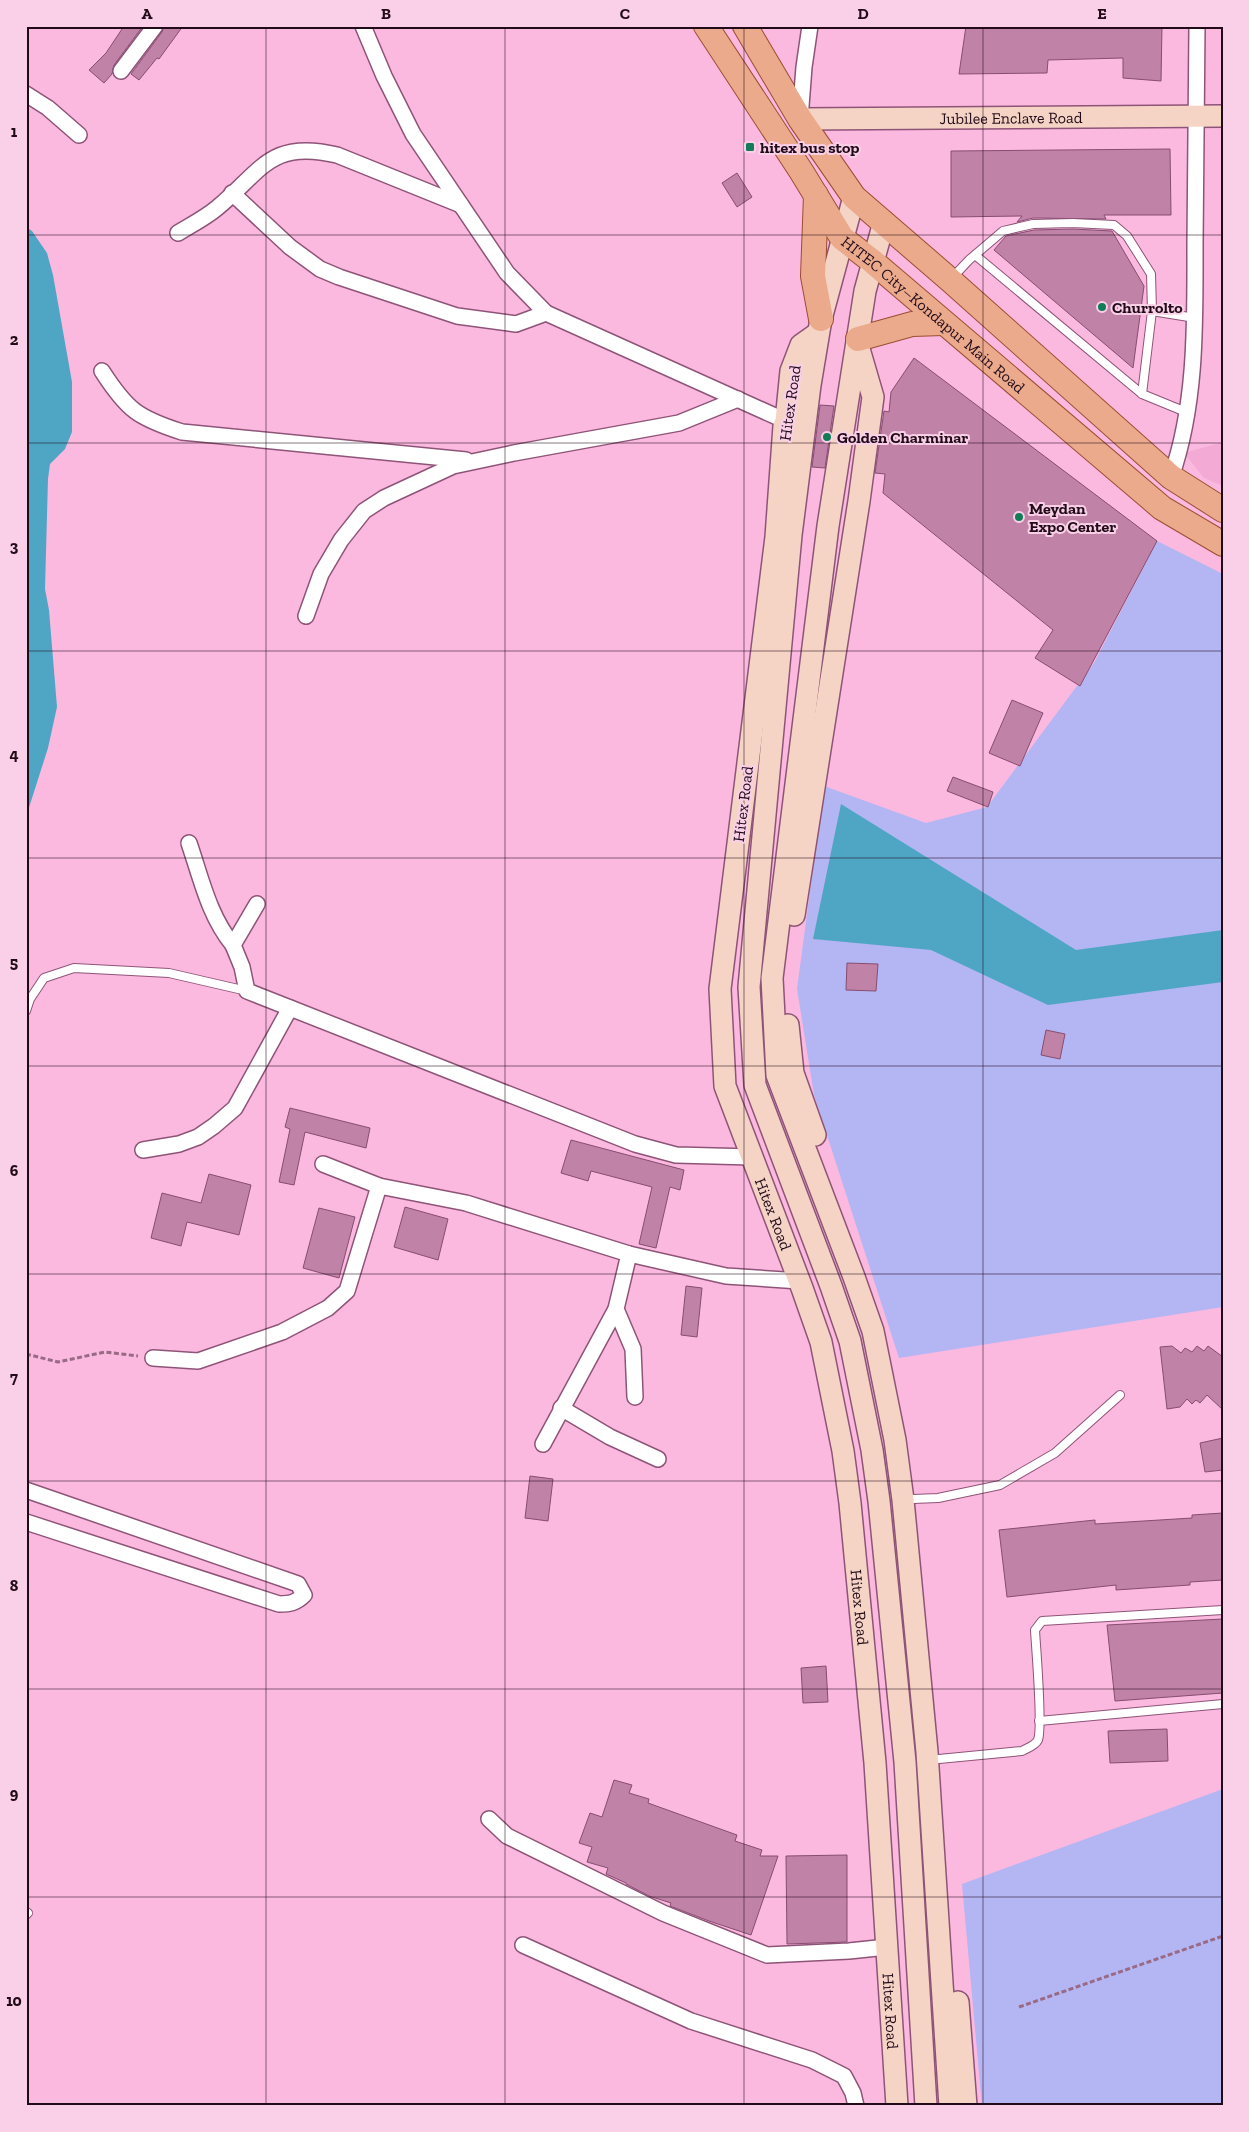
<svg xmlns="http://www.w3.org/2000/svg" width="1249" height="2132" font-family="'Zilla Slab',serif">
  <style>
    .built { fill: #f3abd6 }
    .green { fill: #b4b5f3 }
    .water { fill: #4fa6c4 }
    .building { fill: #c082a7; stroke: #874d71 }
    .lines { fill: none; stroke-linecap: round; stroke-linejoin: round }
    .lane-casing { stroke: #8e5477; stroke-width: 10 }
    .street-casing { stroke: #8e5477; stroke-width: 18 }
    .secondary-casing { stroke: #8e5477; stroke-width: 24 }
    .primary-casing { stroke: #9c4d32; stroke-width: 26 }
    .path { stroke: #996a86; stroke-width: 3; stroke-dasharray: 5 2.5; stroke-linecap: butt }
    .lane { stroke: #fff; stroke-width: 8 }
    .street { stroke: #fff; stroke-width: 15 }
    .secondary { stroke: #f5d4c6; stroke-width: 21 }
    .primary { stroke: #ebaa8c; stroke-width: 24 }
    .grid { fill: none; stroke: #210b19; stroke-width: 1; stroke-opacity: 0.55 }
    .poi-dot { fill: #107c58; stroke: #f9d0e7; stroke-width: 2 }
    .labels { text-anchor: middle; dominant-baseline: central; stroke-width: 4; stroke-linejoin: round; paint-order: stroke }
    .street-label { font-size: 16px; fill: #210b19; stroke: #f9d0e7 }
    .poi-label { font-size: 16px; font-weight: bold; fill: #210b19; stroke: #f9d0e7; text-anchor: start }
    .neatline { fill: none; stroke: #210b19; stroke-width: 2 }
    .grid-label { font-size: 16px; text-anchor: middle; font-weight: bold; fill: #210b19 }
  </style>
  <rect width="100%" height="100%" fill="#fbb9e0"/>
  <!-- built -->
  <path class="built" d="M 1223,442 L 1223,486 L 1204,478 L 1184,453 Z"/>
  <!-- green -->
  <g class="green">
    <path d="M 1157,541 L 1223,574 L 1223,1307 L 899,1358 L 814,1095 L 797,989 L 824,786 L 926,823 L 987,807 L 1094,663 Z"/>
    <path d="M 1223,1789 L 1223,2106 L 982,2106 L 962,1884 Z"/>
  </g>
  <!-- water -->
  <g class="water">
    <path d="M 26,227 L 32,231 L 47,253 L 53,275 L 72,382 L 72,432 L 65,449 L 50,464 L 48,479 L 45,589 L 49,610 L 57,707 L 48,748 L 26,817 Z"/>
    <path d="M 841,804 L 1076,950 L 1223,930 L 1223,982 L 1048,1005 L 931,950 L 813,939 Z"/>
  </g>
  <!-- building -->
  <g class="building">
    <path d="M 124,26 L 143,26 L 114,65 L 112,74 L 104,83 L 89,70 L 106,53 Z"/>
    <path d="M 164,26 L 183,26 L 159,59 L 157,58 L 139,80 L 131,74 L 162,32 Z"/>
    <path d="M 966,26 L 1162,26 L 1161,81 L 1123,78 L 1123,58 L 1048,60 L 1047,73 L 959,74 Z"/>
    <path d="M 1170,149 L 1171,215 L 1104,215 L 1106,219 L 1033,218 L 1017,222 L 1022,216 L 951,217 L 951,151 Z"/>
    <path d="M 737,173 L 752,197 L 737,207 L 722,183 Z"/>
    <path d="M 1073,229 L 1112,231 L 1144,286 L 1133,368 L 994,250 L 1006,236 L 1034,230 Z"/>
    <path d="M 914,358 L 1157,541 L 1080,686 L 1035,658 L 1053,630 L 883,493 L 885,474 L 875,473 L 884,411 L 889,412 L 891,392 Z"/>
    <path d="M 820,405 L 834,406 L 825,468 L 812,467 Z"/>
    <path d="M 1012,700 L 1043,713 L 1020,766 L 989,753 Z"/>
    <path d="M 953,777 L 993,792 L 988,807 L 947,791 Z"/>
    <path d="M 847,963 L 878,964 L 876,991 L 846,990 Z"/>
    <path d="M 1046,1030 L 1065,1034 L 1060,1059 L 1041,1055 Z"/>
    <path d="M 290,1108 L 370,1128 L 366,1148 L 305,1132 L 294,1185 L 279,1182 L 290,1129 L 285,1127 Z"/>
    <path d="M 571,1140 L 684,1170 L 680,1190 L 670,1187 L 656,1248 L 639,1244 L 652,1187 L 591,1171 L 588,1181 L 561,1173 Z"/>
    <path d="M 209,1174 L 251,1185 L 239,1235 L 187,1222 L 181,1246 L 151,1238 L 162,1193 L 201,1203 Z"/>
    <path d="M 405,1207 L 448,1219 L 438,1260 L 394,1247 Z"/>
    <path d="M 319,1208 L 355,1217 L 339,1278 L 303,1268 Z"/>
    <path d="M 686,1286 L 702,1288 L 697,1337 L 681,1335 Z"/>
    <path d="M 1172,1346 L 1181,1353 L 1185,1348 L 1192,1352 L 1197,1346 L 1204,1351 L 1208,1346 L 1223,1357 L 1223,1410 L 1207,1395 L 1200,1403 L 1196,1400 L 1192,1404 L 1187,1399 L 1180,1407 L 1167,1409 L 1160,1347 Z"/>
    <path d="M 1223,1438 L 1223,1470 L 1205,1472 L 1200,1443 Z"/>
    <path d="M 530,1476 L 553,1479 L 548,1521 L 525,1518 Z"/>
    <path d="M 1223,1513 L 1223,1580 L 1190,1582 L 1190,1585 L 1116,1590 L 1116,1585 L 1007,1597 L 999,1530 L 1095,1520 L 1095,1524 L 1192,1518 L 1192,1515 Z"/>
    <path d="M 1223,1619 L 1223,1693 L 1115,1701 L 1107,1625 Z"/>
    <path d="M 826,1666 L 828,1702 L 803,1703 L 801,1668 Z"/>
    <path d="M 1167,1729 L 1168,1761 L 1110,1763 L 1108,1731 Z"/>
    <path d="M 614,1780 L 632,1785 L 629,1793 L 649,1799 L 648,1803 L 737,1835 L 735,1841 L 762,1850 L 760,1856 L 778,1856 L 751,1935 L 709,1921 L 670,1906 L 671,1903 L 649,1896 L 626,1884 L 626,1883 L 606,1874 L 608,1868 L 587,1862 L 592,1847 L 579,1843 L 590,1813 L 602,1817 Z"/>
    <path d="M 847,1855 L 847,1942 L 787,1944 L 786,1856 Z"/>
  </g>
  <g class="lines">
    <!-- lane casing -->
    <g class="lane-casing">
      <g id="lane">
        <path d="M 975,255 L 1142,394 L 1186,412"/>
        <path d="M 951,279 L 969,260 L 1003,231 L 1033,224 L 1073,223 L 1114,225 L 1127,236 L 1151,274 L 1152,311 L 1142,394"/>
        <path d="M 1152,311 L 1195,318"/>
        <path d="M 26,1011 L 30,999 L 44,978 L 74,968 L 169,973 L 247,991"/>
        <path d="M 913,1499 L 938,1498 L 1000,1485 L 1055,1453 L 1120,1395"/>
        <path d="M 1039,1721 L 1223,1704"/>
        <path d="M 939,1759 L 1022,1751 C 1027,1748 1035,1746 1038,1740 C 1043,1727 1036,1649 1035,1630 L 1042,1621 L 1223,1610"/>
        <path d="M 26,1915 L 28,1913"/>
      </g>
    </g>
    <!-- street casing -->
    <g class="street-casing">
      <g id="street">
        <path d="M 363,26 L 384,76 L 413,134 L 507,273 L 546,313 L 786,421"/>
        <path d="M 121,71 L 155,26"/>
        <path d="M 26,94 L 48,108 L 79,135"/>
        <path d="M 800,119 L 804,67 L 810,26"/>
        <path d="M 232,193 L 290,247 L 320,269 L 339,277 L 457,316 L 516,324 L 546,313"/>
        <path d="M 178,233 C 191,225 205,218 217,208 C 262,171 270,139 337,155 L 461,205"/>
        <path d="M 102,371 C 127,410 138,418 182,432 L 466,460"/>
        <path d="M 1171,477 C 1197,403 1195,321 1195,243 C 1196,171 1196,99 1197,26"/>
        <path d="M 306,616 L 321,574 L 341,540 L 364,511 L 384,498 L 453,466 L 514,453 L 679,423 L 738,399"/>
        <path d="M 189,843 C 201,878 209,916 233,945"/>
        <path d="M 257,904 L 233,945 L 242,967 L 247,991 L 635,1144 L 676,1155 L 752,1157"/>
        <path d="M 143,1150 L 179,1144 L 198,1137 L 214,1126 L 235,1108 L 290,1008"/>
        <path d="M 323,1164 L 379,1186"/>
        <path d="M 629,1254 L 616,1309 L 633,1349 L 635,1397"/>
        <path d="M 153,1358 L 198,1361 L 282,1332 L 328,1308 L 347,1291 L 379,1186 L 466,1203 L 629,1254 L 726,1276 L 800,1281"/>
        <path d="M 561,1408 L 610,1437 L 658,1459"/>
        <path d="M 543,1444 L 616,1309"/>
        <path d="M 26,1490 L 298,1584 L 304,1595 C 296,1603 290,1604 279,1604 L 26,1522"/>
        <path d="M 489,1819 L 507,1836 L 663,1913 L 767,1955 L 849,1951 L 887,1947"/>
        <path d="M 523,1945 L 691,2021 L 812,2060 L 844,2076 L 853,2093 L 856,2106"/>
      </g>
    </g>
    <!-- secondary casing -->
    <g class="secondary-casing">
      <g id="secondary">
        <path id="s1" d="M 800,119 L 1223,116"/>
        <path d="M 854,197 L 821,319 L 810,385 L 791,535 L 749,987 L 755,1085 L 831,1286 L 850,1341 L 872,1450 L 879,1501 L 905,1762 L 926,2106"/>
        <path d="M 884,222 L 865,291 L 828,526 L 772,978 L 777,1075 L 854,1277 L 873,1331 L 895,1440 L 903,1500 L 927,1752 L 950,2106"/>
        <path id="s2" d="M 818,333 L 801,345 L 791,371 L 786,421 L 784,426 L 776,537 L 720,989 L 725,1086 L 802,1288 L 821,1342 L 843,1451 L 850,1503 L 875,1763 L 897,2106"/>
        <path d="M 794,915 L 859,501 L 873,397 L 859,349"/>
        <path d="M 788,1025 L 793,1073 L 815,1135"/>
        <path d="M 958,2002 L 966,2106"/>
      </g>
    </g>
    <!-- primary casing -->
    <g class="primary-casing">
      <g id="primary">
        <path id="s3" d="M 706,26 L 801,171 L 842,238 L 872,261 L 1162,508 L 1223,544"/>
        <path d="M 745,26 L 800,119 L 854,197 L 950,280 L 1171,477 L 1223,510"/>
        <path d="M 816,195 L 813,276 L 821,319"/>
        <path d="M 858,339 L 912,324 L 943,323"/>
      </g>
    </g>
    <!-- path -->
    <g class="path">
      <path d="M 26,1354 L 58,1362 L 105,1352 L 138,1356"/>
      <path d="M 1019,2007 L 1223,1936"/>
    </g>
    <!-- lane -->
    <use href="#lane" class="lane"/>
    <!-- street -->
    <use href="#street" class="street"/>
    <!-- secondary -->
    <use href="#secondary" class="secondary"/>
    <!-- primary -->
    <use href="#primary" class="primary"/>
  </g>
  <!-- grid -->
  <path class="grid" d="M 266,26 L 266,2106M 505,26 L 505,2106M 744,26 L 744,2106M 983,26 L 983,2106M 26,235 L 1223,235M 26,443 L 1223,443M 26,651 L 1223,651M 26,858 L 1223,858M 26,1066 L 1223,1066M 26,1274 L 1223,1274M 26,1481 L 1223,1481M 26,1689 L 1223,1689M 26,1897 L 1223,1897"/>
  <!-- markers -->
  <g class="poi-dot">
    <rect x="745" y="142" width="10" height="10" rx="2.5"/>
    <circle cx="1102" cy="307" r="5"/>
    <circle cx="827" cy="437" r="5"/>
    <circle cx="1019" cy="517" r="5"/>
  </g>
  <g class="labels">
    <!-- street labels -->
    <g class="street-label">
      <text stroke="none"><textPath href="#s1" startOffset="211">Jubilee Enclave Road</textPath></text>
      <text stroke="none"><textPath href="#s3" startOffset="371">HITEC City–Kondapur Main Road</textPath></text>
      <text transform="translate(790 403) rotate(-82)">Hitex Road</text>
      <text transform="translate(743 804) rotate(-83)">Hitex Road</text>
      <text stroke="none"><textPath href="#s2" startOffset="905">Hitex Road</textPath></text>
      <text stroke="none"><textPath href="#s2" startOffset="1310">Hitex Road</textPath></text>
      <text stroke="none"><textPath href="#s2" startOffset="1715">Hitex Road</textPath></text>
    </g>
    <!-- poi labels -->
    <g class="poi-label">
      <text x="760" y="147">hitex bus stop</text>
      <text x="1112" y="307">Churrolto</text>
      <text x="837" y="437">Golden Charminar</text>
      <text x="1029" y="508">Meydan<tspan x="1029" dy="18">Expo Center</tspan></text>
    </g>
  </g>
  <!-- border -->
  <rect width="1249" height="2132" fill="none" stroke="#f9d0e7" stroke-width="55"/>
  <rect x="28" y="28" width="1194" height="2076" class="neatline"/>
  <g class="grid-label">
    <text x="147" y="19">A</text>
    <text x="386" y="19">B</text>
    <text x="625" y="19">C</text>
    <text x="863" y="19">D</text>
    <text x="1102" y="19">E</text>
    <text x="14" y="137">1</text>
    <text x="14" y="345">2</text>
    <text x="14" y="552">3</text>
    <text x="14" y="760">4</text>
    <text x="14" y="968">5</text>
    <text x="14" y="1176">6</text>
    <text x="14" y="1383">7</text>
    <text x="14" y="1591">8</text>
    <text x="14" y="1799">9</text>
    <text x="14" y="2006">10</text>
  </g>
</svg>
